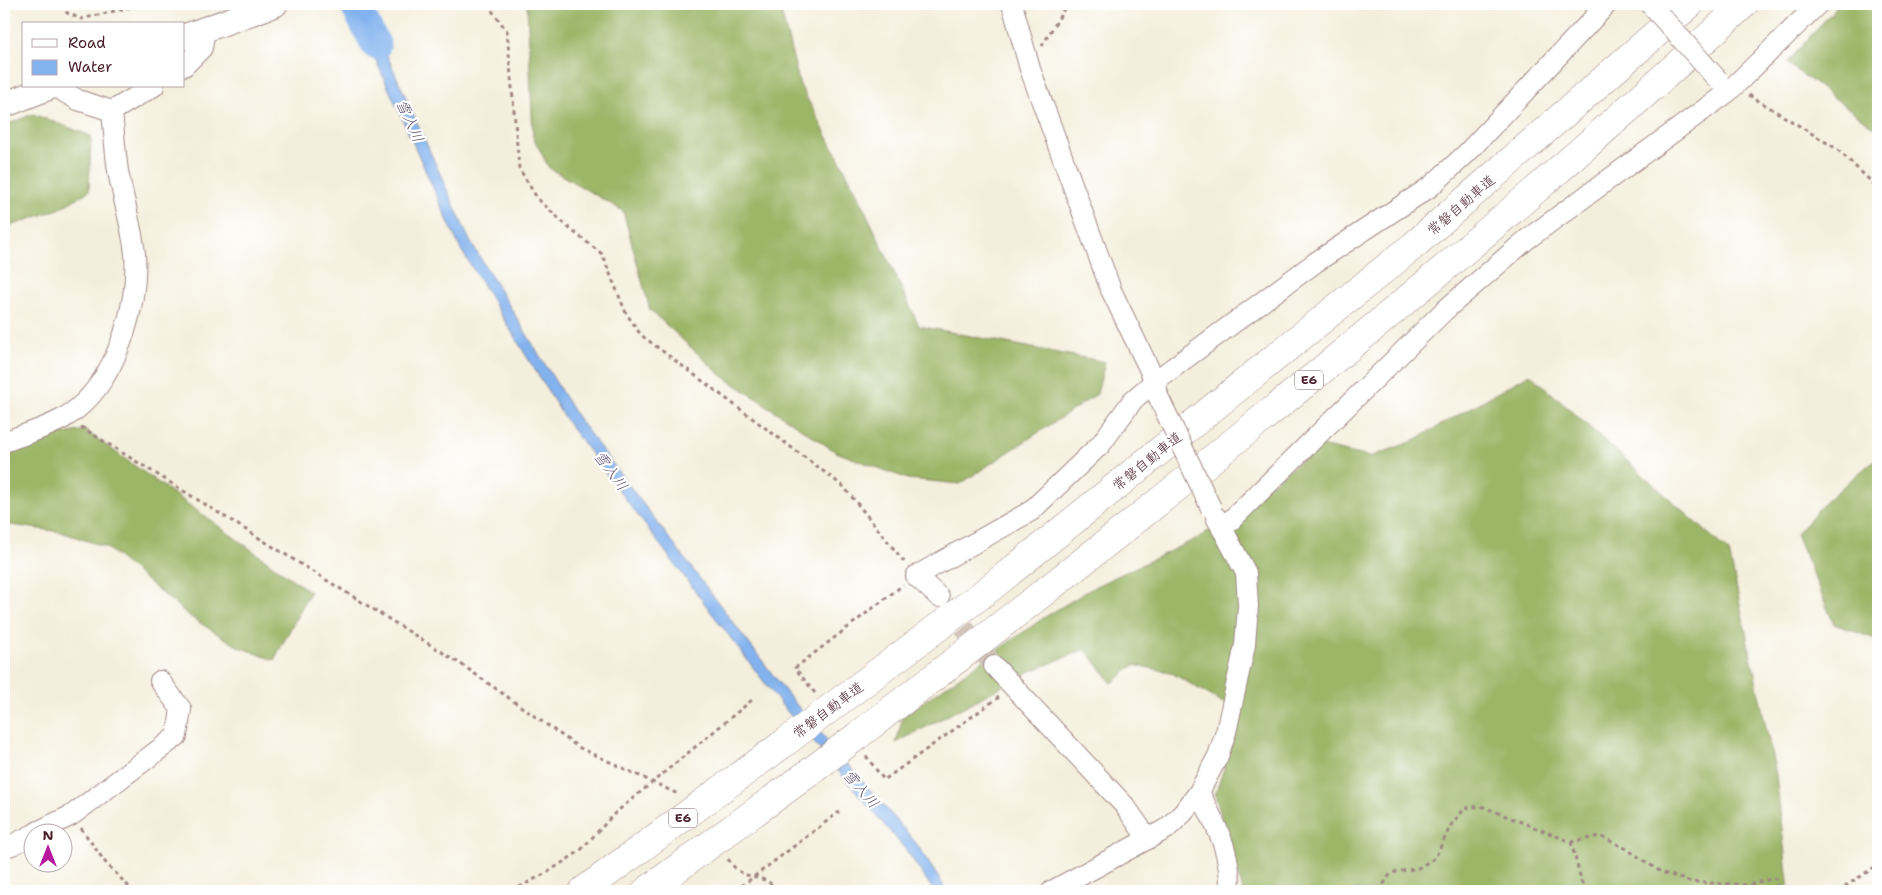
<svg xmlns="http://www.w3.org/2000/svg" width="1882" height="895" font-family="'Shantell Sans','Klee One',sans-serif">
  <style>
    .forest { fill: #9cb667; stroke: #736a49 }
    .water { fill: #82b3ee; stroke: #66698c }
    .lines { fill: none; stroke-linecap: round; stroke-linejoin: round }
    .river { stroke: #82b3ee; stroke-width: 30 }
    .minor-tunnel { stroke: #d2c5b9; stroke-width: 20; stroke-dasharray: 20 10; stroke-linecap: butt }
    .minor-casing { stroke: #9f8784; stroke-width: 22 }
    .major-casing { stroke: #9f8784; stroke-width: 27 }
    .highway-casing { stroke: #9f8784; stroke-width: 29 }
    .path { stroke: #9f8784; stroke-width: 3; stroke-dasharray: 4 4; stroke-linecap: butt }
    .minor { stroke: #fff; stroke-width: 20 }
    .major { stroke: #fff; stroke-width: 25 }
    .highway { stroke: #fff; stroke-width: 28 }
    .minor-bridge-casing { stroke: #9f8784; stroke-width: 22; stroke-linecap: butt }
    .highway-bridge-casing { stroke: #9f8784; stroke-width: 29; stroke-linecap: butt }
    .minor-bridge { stroke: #fff; stroke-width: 20 }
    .highway-bridge { stroke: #fff; stroke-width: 28 }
    .labels { text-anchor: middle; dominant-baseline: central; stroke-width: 4.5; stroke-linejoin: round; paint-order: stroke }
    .shield { fill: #fff; stroke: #80626b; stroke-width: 1 }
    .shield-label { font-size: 12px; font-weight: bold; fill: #4a1f2b }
    .street-label { font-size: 14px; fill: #4a1f2b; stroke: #fff }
    .water-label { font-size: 15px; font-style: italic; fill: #5e536f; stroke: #fff }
  </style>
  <rect width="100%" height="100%" fill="#fff"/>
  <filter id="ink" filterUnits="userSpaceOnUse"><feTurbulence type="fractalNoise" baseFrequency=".02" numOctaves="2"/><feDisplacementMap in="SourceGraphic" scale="10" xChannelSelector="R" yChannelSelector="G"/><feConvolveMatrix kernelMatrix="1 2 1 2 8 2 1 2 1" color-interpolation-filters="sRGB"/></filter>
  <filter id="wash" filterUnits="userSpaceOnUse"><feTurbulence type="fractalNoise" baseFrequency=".0096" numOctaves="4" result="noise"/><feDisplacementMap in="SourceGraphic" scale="20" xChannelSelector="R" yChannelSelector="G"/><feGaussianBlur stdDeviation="1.12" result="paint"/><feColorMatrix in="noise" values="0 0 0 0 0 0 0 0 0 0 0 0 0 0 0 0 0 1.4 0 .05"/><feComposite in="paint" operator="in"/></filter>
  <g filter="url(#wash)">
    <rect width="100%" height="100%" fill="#f4efdc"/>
    <!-- forest -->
    <g class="forest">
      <path d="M 527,4 L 779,4 L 800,85 L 857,193 L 919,326 L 1105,362 L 1097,394 L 960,484 L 908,479 L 836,452 L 721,375 L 650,310 L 623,211 L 549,168 L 533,137 Z"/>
      <path d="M 1839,4 L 1878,4 L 1878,130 L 1787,63 Z"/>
      <path d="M 33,114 L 91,136 L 89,191 L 59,209 L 4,228 L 4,126 Z"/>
      <path d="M 1530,374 L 1729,552 L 1776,775 L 1789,891 L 1243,891 L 1215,795 L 1242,714 L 1170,672 L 1134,665 L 1112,683 L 1085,649 L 1031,671 L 896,743 L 903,716 L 1045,617 L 1096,586 L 1200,537 L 1321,446 L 1370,457 L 1411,442 Z"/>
      <path d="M 85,430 L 310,592 L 274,660 L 239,647 L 192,618 L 106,547 L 61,532 L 4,524 L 4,444 Z"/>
      <path d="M 1878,457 L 1878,640 L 1834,624 L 1796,534 L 1825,502 Z"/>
    </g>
    <!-- water -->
    <path class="water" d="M 362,7 L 381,42 L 470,241 L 577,417 L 789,696 L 916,843 L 947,891 L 934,891 L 906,850 L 780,703 L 567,422 L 460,248 L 370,47 L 351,12 Z"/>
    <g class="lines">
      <!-- river -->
      <path class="river" d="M 354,4 L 376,45"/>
    </g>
  </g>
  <g filter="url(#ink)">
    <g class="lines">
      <!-- minor-tunnel -->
      <path class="minor-tunnel" d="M 945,604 L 994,666"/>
      <!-- minor casing -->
      <g class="minor-casing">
        <g id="minor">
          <path d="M 1012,4 L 1030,69 L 1111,290 L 1155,381 L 1158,394"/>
          <path d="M 184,66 L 202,48 L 205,29"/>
          <path d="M 54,86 L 78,100 L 112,111 L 154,86"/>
          <path d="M 4,442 C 24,434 49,428 67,416 C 115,386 139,307 135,254 C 132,226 123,199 118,171 C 115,151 114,131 112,111"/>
          <path d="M 1222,529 L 1444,311 L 1526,240 L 1728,92 L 1818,4"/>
          <path d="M 939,597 L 916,576 L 1031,511 L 1101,444 L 1133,400 L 1155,381 L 1316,262 L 1430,187 L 1466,154 L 1607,4"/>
          <path d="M 994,666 L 1125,806 L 1148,839"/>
          <path d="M 1199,792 C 1217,828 1231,850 1230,891"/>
          <path d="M 37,832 L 72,815 L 177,736 L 181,709 L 160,681"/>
          <path d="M 4,847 L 12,845 L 32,835"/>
          <path d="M 1052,891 L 1166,829 L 1183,813 L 1199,792 L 1218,756 L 1226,732 L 1245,645 L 1248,606 L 1246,573 L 1216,517"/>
        </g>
      </g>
      <!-- major casing -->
      <g class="major-casing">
        <g id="major">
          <path d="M 184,37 L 275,4"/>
          <path d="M 4,105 L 52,86"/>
        </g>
      </g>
      <!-- highway casing -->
      <g class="highway-casing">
        <g id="highway">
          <path d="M 833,706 L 989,589 L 1413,246 L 1690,4"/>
          <path d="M 857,736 C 1162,504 1462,264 1744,4"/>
          <path d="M 583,891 L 783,744"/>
          <path d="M 646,891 L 806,775"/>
        </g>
      </g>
      <!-- path -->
      <g class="path">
        <path d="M 63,4 L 67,13 L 81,19 L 144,4"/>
        <path d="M 198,4 L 202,5 L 203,9"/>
        <path d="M 487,4 L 507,31 L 519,168 L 537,198 L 570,229 L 602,254 L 626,313 L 641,335 L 843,486 L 906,564"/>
        <path d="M 1042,46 L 1067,4"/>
        <path d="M 1749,95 L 1837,149 L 1878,188"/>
        <path d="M 81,427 L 461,664 L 578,747 L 678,794"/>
        <path d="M 815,693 L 795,668 L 903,585"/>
        <path d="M 866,756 L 884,780 L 999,697"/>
        <path d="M 81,828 L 105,862 L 133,891"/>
        <path d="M 1571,842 L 1584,891"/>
        <path d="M 728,859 C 731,863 735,869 739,871 C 752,880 765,874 778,891"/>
        <path d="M 512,891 L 548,872 L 580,851 L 614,814 L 752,700"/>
        <path d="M 735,891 L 839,812"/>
        <path d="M 1379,891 L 1391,873 L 1418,868 L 1435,858 L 1451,825 L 1465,808 L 1481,806 L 1571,842 L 1600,836 L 1625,848 L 1661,872 L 1691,882 L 1748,885 L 1775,878 L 1779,891"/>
        <path d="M 1838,891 L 1878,865"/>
      </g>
      <!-- minor -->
      <use href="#minor" class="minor"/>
      <!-- major -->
      <use href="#major" class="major"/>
      <!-- highway -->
      <use href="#highway" class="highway"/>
      <!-- minor-bridge casing -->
      <g class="minor-bridge-casing">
        <g id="minor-bridge">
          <path d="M 1650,4 L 1718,80"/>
          <path d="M 1158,396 L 1211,508"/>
        </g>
      </g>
      <!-- highway-bridge casing -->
      <g class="highway-bridge-casing">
        <g id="highway-bridge">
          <path d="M 783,744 L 833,706"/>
          <path d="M 806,775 L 857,736"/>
        </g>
      </g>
      <!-- minor-bridge -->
      <use href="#minor-bridge" class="minor-bridge"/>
      <!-- highway-bridge -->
      <use href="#highway-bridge" class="highway-bridge"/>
    </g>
  </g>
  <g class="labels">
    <!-- shield labels -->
    <g class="shield">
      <rect x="1295" y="370.5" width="28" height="19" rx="4"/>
      <rect x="669" y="808.5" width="28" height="19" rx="4"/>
    </g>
    <g class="shield-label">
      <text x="1309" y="380">E6</text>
      <text x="683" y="818">E6</text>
    </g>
    <!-- street labels -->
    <g class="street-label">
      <text transform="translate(1461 205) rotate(-41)">常磐自動車道</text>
      <text transform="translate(1147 461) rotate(-39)">常磐自動車道</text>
      <text transform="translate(828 710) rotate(-37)">常磐自動車道</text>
    </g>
    <!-- water labels -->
    <g class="water-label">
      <text transform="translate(410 121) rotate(66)">雪入川</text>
      <text transform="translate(611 471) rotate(53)">雪入川</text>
      <text transform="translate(861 789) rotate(49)">雪入川</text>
    </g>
  </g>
  <!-- margin -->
  <rect width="1882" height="895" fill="none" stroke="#fff" stroke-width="20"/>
  <!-- legend -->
  <rect x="22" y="22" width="162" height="65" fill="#ffffff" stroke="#b7a5aa"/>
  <rect x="32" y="39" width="25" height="8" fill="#ffffff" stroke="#b7a5aa"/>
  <text x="68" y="48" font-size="15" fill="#4a1f2b">Road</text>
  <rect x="32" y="60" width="25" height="15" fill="#82b3ee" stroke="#b7a5aa"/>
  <text x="68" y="72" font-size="15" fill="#4a1f2b">Water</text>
  <!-- north arrow -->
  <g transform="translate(48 848)"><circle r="24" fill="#ffffff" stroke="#b7a5aa"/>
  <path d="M0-4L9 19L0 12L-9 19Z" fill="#b5179e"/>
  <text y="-8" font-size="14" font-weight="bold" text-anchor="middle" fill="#4a1f2b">N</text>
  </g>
</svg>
